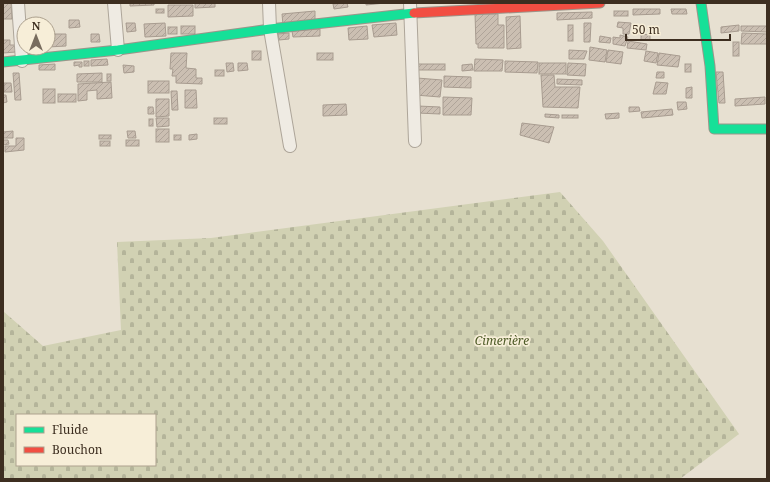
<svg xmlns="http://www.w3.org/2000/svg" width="770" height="482" font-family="'Noto Serif',serif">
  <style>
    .cemetery { fill: url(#cemetery-stones); fill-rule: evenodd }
    .building { fill: url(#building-hatch); stroke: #a89c90 }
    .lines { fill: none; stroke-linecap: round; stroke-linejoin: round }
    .street-casing { stroke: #ada599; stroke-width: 14 }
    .fast-casing { stroke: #9c958a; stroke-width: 11 }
    .jam-casing { stroke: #9c958a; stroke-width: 11 }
    .street { stroke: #efebe3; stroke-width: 12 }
    .fast { stroke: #16e098; stroke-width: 9 }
    .jam { stroke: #f24e42; stroke-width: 9 }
    .labels { text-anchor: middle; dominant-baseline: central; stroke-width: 3.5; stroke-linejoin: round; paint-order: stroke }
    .park-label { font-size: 12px; font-style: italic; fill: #4d5a26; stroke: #f7eed8 }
  </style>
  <defs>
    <pattern id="cemetery-stones" width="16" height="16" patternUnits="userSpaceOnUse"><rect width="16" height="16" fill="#d1d1b3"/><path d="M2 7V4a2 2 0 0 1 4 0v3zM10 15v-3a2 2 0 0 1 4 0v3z" fill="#b4b49a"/></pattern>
    <pattern id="building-hatch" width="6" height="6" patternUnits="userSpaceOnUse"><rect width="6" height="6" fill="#cbbfb2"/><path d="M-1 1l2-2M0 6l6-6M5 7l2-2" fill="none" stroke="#afa499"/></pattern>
  </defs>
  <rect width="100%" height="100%" fill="#e7e0d1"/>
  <!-- cemetery -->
  <path class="cemetery" d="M 560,192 L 603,241 L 739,434 L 680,479 L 3,479 L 3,311 L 43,346 L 121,330 L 117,242 L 211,238 ZM 17,415 L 155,415 L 155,465 L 17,465 Z"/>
  <!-- building -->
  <g class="building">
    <path d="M 3,3 L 11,3 L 12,19 L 3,19 Z"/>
    <path d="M 130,3 L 154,3 L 154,5 L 130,6 Z"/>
    <path d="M 195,3 L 215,3 L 215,7 L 195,8 Z"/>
    <path d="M 347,3 L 348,7 L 334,9 L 333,4 Z"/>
    <path d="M 366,3 L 385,3 L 366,5 Z"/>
    <path d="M 168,5 L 193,5 L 193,16 L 168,17 Z"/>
    <rect x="156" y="9" width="8" height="4"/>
    <path d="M 633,9 L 660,9 L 660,14 L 633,15 Z"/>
    <path d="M 671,9 L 686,9 L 687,14 L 672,14 Z"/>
    <path d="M 315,11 L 315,22 L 283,25 L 282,14 Z"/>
    <rect x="614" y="11" width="14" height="5"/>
    <path d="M 592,12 L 592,18 L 557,20 L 557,13 Z"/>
    <path d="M 475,14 L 498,14 L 498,25 L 504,25 L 504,48 L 478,48 L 478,44 L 476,44 Z"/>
    <path d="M 520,16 L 521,48 L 507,49 L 506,17 Z"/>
    <path d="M 38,18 L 38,24 L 32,24 L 32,19 Z"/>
    <path d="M 69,20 L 79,20 L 80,27 L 69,28 Z"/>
    <path d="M 618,22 L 631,23 L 629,34 L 623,34 L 623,28 L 617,27 Z"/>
    <path d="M 126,23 L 135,23 L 136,31 L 127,32 Z"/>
    <path d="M 165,23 L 166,36 L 145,37 L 144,24 Z"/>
    <path d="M 396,23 L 397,35 L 374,37 L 372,25 Z"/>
    <path d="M 584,23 L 591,23 L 590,42 L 584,42 Z"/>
    <rect x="568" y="25" width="5" height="16"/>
    <path d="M 739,25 L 739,31 L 721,33 L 721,27 Z"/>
    <rect x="181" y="26" width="14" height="8"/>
    <path d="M 367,26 L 368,39 L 349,40 L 348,28 Z"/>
    <path d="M 741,26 L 767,26 L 767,32 L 741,31 Z"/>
    <rect x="168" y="27" width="9" height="7"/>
    <path d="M 320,29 L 320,36 L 293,37 L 292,31 Z"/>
    <path d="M 289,33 L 289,39 L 279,40 L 278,34 Z"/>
    <path d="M 742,33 L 767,34 L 767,44 L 741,44 Z"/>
    <path d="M 48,34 L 66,34 L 66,46 L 48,47 Z"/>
    <path d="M 91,34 L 99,34 L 100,42 L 91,42 Z"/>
    <path d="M 641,34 L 650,35 L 650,40 L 641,40 Z"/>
    <path d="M 620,35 L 628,37 L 625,46 L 613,44 L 613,37 L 620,38 Z"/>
    <path d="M 600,36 L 611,38 L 610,43 L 599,42 Z"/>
    <path d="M 3,40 L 10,40 L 10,45 L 16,45 L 16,52 L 3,53 Z"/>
    <path d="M 628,41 L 647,44 L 646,50 L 627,48 Z"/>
    <rect x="733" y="42" width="6" height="14"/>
    <path d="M 590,47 L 607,50 L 605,62 L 589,60 Z"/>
    <path d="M 569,50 L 587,51 L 584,59 L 569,59 Z"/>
    <path d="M 608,50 L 623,52 L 621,64 L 606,62 Z"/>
    <rect x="252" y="51" width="9" height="9"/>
    <path d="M 646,51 L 658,53 L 656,63 L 644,61 Z"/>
    <path d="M 171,53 L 187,53 L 186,68 L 196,69 L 196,78 L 202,78 L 202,84 L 176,83 L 176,76 L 172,76 L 173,69 L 170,69 Z"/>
    <rect x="317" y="53" width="16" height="7"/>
    <path d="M 659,53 L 680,56 L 678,67 L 657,65 Z"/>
    <path d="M 107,59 L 108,65 L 91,66 L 91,60 Z"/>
    <path d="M 475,59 L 503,60 L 502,71 L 474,71 Z"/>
    <rect x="84" y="61" width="5" height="5"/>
    <path d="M 505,61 L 538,62 L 537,73 L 505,72 Z"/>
    <path d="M 74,62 L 82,62 L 82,67 L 79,67 L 79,65 L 74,66 Z"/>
    <path d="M 226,63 L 233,63 L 234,71 L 227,72 Z"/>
    <path d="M 238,63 L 247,63 L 248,70 L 238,71 Z"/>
    <rect x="539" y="63" width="27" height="11"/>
    <path d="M 568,63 L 586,64 L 585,76 L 567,75 Z"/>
    <path d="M 55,64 L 55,70 L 39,70 L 39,65 Z"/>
    <rect x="414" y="64" width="31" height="6"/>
    <path d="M 472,64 L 473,70 L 462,71 L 462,65 Z"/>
    <rect x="685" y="64" width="6" height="8"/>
    <path d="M 123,65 L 134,66 L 134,72 L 124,73 Z"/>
    <rect x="215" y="70" width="9" height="6"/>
    <path d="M 657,72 L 664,72 L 664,78 L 656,78 Z"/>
    <path d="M 716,72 L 723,72 L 725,103 L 719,103 Z"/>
    <path d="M 13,73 L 19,73 L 21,100 L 15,100 Z"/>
    <path d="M 102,73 L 102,82 L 77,82 L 77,74 Z"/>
    <rect x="107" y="74" width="4" height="7"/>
    <path d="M 541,75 L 554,75 L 555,87 L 580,87 L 578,108 L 543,107 Z"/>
    <path d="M 444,76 L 471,77 L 471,88 L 444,87 Z"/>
    <path d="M 417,78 L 442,80 L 440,97 L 415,95 Z"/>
    <path d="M 557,79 L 582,80 L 582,85 L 557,84 Z"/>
    <rect x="148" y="81" width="21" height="12"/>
    <path d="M 111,82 L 112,98 L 97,99 L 97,90 L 87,91 L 87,100 L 78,101 L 78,84 Z"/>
    <path d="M 656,82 L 668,83 L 666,94 L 653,94 Z"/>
    <path d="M 4,83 L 11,83 L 12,92 L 4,92 Z"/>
    <path d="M 692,87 L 692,98 L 686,98 L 686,88 Z"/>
    <rect x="43" y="89" width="12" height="14"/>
    <path d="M 185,90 L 196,90 L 197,108 L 185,108 Z"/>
    <path d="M 171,91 L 177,91 L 178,110 L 172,110 Z"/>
    <rect x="58" y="94" width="18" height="8"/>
    <path d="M 3,95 L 6,95 L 7,102 L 3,103 Z"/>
    <path d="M 443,97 L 472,98 L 471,115 L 443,115 Z"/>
    <path d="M 765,97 L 765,104 L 735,106 L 735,99 Z"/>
    <path d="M 156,99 L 169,99 L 169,116 L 156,117 Z"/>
    <path d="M 677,102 L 686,102 L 687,109 L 678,110 Z"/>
    <path d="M 346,104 L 347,115 L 323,116 L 323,105 Z"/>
    <path d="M 418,106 L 440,107 L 440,114 L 417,113 Z"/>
    <path d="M 148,107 L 153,107 L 154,114 L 148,114 Z"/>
    <path d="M 629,107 L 639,107 L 640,111 L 629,112 Z"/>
    <path d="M 672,109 L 673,115 L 642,118 L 641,112 Z"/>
    <path d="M 619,113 L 619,118 L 606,119 L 605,114 Z"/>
    <path d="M 545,114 L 559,115 L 559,118 L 545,117 Z"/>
    <rect x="562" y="115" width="16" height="3"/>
    <path d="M 156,118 L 169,118 L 169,126 L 157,127 Z"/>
    <rect x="214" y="118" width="13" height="6"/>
    <rect x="149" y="119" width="4" height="7"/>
    <path d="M 522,123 L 554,127 L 549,143 L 520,135 Z"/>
    <rect x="156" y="129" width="13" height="13"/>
    <path d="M 13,131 L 13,138 L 3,138 L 3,132 Z"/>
    <path d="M 127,131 L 135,131 L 136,138 L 128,138 Z"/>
    <path d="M 197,134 L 197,139 L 189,140 L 189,135 Z"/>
    <rect x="99" y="135" width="12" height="4"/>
    <rect x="174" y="135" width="7" height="5"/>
    <path d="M 16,138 L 24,138 L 24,150 L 5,152 L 5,146 L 16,146 Z"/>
    <path d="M 3,140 L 8,140 L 9,144 L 3,145 Z"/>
    <rect x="126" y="140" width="13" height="6"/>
    <rect x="100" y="141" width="10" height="5"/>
  </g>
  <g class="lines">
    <!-- street casing -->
    <g class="street-casing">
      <g id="street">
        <path d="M 18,3 L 22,61"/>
        <path d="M 114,3 L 118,50"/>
        <path d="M 269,3 L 270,29 L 290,146"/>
        <path d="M 410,3 L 415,141"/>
      </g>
    </g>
    <!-- fast casing -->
    <g class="fast-casing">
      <g id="fast">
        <path d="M 701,3 L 710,66 L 714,129 L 767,129"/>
        <path d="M 3,62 L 118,50 L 270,29 L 414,13"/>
      </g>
    </g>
    <!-- jam casing -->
    <g class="jam-casing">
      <path id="jam" d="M 414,13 L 600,3"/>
    </g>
    <!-- street -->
    <use href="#street" class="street"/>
    <!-- fast -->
    <use href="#fast" class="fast"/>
    <!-- jam -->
    <use href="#jam" class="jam"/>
  </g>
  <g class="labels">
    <!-- park labels -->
    <g class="park-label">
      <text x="502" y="340">Cimerière</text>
    </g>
  </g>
  <!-- border -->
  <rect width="770" height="482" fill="none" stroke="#3d2e20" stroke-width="8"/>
  <!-- legend -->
  <rect x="16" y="414" width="140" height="52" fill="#f7eed8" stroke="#ada18e"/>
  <rect x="24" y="427" width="20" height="6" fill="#16e098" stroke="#ada18e"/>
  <text x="52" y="434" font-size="12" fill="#3d2e20">Fluide</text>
  <rect x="24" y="447" width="20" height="6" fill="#f24e42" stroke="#ada18e"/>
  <text x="52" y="454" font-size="12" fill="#3d2e20">Bouchon</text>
  <!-- north arrow -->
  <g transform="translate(36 36)"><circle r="19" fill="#f7eed8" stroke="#ada18e"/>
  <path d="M0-3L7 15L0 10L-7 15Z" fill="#786c5e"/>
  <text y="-6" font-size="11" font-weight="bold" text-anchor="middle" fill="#3d2e20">N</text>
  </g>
  <!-- scale -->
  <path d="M626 34v6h104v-6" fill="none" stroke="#3d2e20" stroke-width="2"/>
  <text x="632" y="34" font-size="12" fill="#3d2e20" stroke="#f7eed8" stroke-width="3" paint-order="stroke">50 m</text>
</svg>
